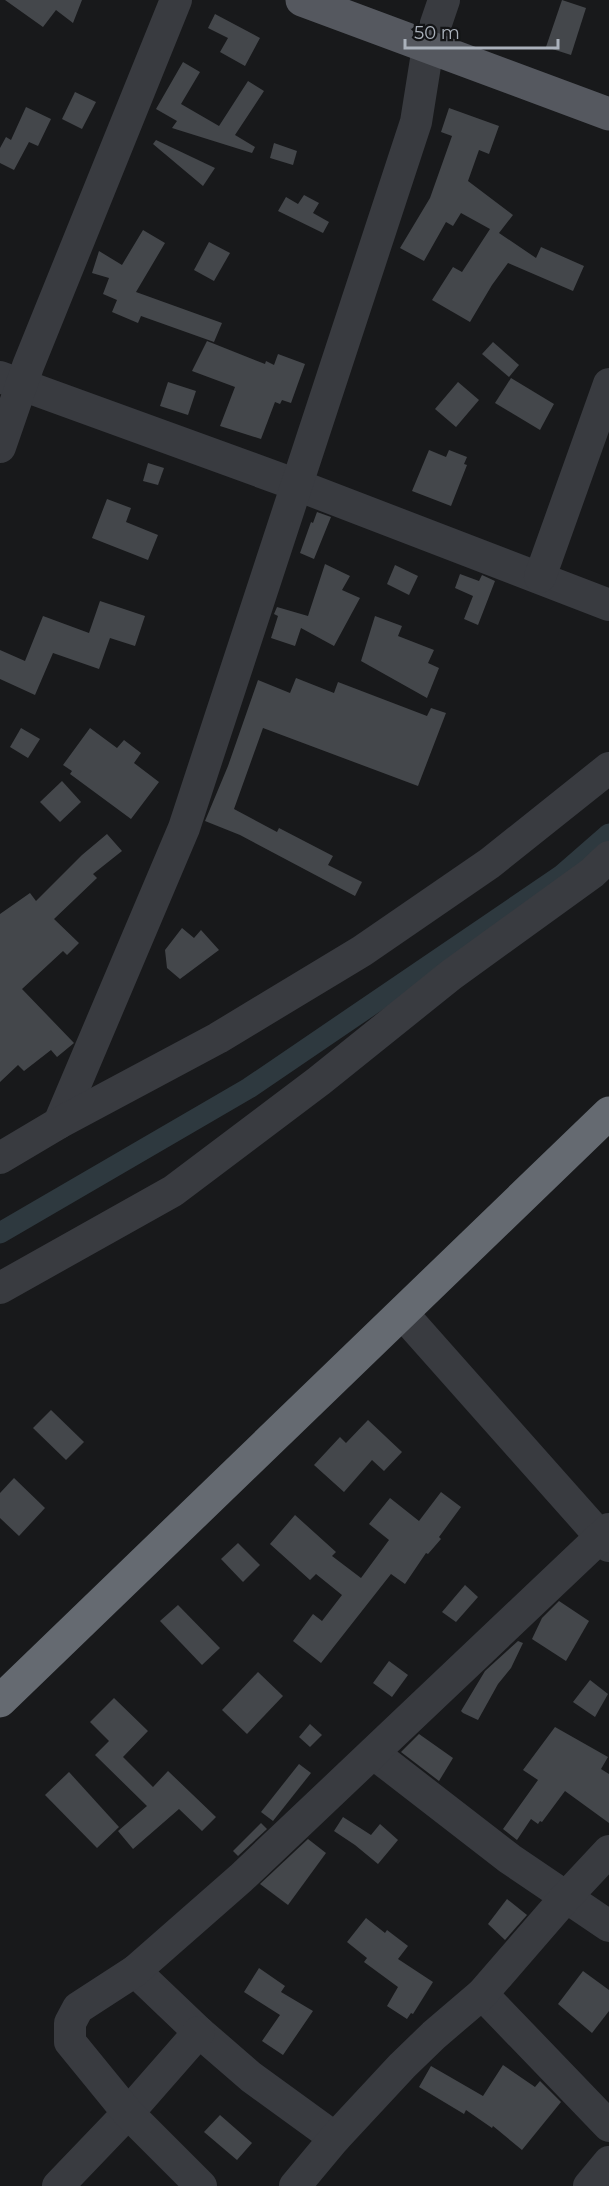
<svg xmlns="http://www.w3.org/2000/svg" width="609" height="2186" font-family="Montserrat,sans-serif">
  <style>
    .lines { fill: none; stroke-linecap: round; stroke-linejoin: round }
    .canal { stroke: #2e393f; stroke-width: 21 }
    .building { fill: #44474b }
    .minor { stroke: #393b40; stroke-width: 32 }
    .major { stroke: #55585f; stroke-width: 33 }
    .highway { stroke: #656a71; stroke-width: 33 }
  </style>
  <rect width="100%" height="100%" fill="#18191b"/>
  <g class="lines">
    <!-- canal -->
    <path class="canal" d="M 0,1233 L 249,1088 L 562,875 L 609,834"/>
  </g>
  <!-- building -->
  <g class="building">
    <path d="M 5,0 L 82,0 L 73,23 L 56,10 L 43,27 Z"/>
    <path d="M 562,0 L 586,8 L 571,55 L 546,47 Z"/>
    <path d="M 215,14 L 260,38 L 245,66 L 220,52 L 228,38 L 208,28 Z"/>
    <path d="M 183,62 L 200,72 L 181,104 L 219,126 L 248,81 L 264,91 L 235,135 L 255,147 L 252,153 L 172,128 L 177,121 L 156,109 Z"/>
    <path d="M 75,92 L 96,102 L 82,129 L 62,119 Z"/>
    <path d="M 26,107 L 51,119 L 38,146 L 29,142 L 14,170 L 0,163 L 0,148 L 6,137 L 11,140 Z"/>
    <path d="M 449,108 L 499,126 L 489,154 L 479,150 L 468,181 L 513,215 L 499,233 L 536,258 L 541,247 L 584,266 L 573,291 L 508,263 L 492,285 L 470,322 L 432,300 L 453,267 L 462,272 L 490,229 L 461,213 L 453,226 L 446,222 L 424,261 L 400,248 L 430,198 L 452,136 L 441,132 Z"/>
    <path d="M 156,140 L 215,168 L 203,186 L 153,144 Z"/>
    <path d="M 274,143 L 297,151 L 293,165 L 270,158 Z"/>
    <path d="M 304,195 L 319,203 L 313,213 L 329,222 L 323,233 L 278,211 L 286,197 L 298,204 Z"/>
    <path d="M 143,230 L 165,243 L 136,292 L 222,323 L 214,342 L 141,316 L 138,323 L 112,312 L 117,300 L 103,294 L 109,278 L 92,273 L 99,251 L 122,265 Z"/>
    <path d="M 209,242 L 230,253 L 214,281 L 194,270 Z"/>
    <path d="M 207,341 L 265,364 L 266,361 L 274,365 L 278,354 L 305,364 L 291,403 L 282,400 L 280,404 L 275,402 L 261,439 L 220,426 L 235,387 L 192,371 Z"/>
    <path d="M 493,342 L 519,365 L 509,377 L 482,354 Z"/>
    <path d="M 511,378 L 554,404 L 540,430 L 495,403 Z"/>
    <path d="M 168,382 L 196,391 L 188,415 L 160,406 Z"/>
    <path d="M 458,382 L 479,400 L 456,427 L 435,409 Z"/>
    <path d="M 429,450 L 446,457 L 449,450 L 467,457 L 464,464 L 467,465 L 451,506 L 412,491 Z"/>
    <path d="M 148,463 L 164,468 L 158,485 L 143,481 Z"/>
    <path d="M 107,499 L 131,508 L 126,522 L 158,535 L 148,560 L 92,538 Z"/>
    <path d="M 317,512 L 331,517 L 314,559 L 300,553 L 311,522 L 313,523 Z"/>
    <path d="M 325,564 L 350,576 L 342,590 L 360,598 L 334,646 L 301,628 L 295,646 L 271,638 L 278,616 L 274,614 L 277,607 L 308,616 Z"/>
    <path d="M 395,565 L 418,576 L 409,595 L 387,584 Z"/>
    <path d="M 460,574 L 479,581 L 482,575 L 495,581 L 478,625 L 464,619 L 473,596 L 455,588 Z"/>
    <path d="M 100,601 L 145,616 L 135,646 L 110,638 L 99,669 L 53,653 L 35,695 L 0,679 L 0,650 L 25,661 L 43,616 L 89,633 Z"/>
    <path d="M 375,616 L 402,626 L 398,636 L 434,650 L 428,663 L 439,668 L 427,698 L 361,661 Z"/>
    <path d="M 296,678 L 334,693 L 338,682 L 427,716 L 431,708 L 446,713 L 418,786 L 263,728 L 234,809 L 277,832 L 279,828 L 333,856 L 328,865 L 362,882 L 355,896 L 240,835 L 205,821 L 228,766 L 258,680 L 290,693 Z"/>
    <path d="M 21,728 L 40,739 L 28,758 L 10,747 Z"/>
    <path d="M 90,728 L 117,748 L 124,740 L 141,753 L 134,763 L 159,782 L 131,819 L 70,774 L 72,771 L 63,765 Z"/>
    <path d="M 62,781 L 81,802 L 60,822 L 40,802 Z"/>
    <path d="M 107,834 L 122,851 L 93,874 L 97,878 L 54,919 L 79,943 L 67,955 L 63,951 L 22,989 L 74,1043 L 57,1057 L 51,1050 L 24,1071 L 18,1065 L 0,1082 L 0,914 L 30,893 L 36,901 L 82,855 Z"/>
    <path d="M 182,928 L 194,938 L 201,930 L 219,950 L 180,979 L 167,968 L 165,950 Z"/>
    <path d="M 51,1410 L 84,1442 L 66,1460 L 33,1428 Z"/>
    <path d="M 368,1420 L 402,1452 L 384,1471 L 372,1460 L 344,1492 L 314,1465 L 340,1437 L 346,1443 Z"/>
    <path d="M 14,1478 L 45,1508 L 19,1536 L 0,1518 L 0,1493 Z"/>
    <path d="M 441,1492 L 461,1507 L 439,1537 L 441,1539 L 428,1554 L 426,1553 L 405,1584 L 391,1574 L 321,1663 L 293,1641 L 313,1614 L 322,1621 L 342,1595 L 316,1574 L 310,1580 L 270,1544 L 295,1515 L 336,1552 L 332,1556 L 361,1578 L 389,1540 L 369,1524 L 390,1498 L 419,1521 Z"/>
    <path d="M 238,1543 L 260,1565 L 243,1582 L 221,1559 Z"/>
    <path d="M 465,1585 L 478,1597 L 456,1622 L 442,1612 Z"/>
    <path d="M 559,1601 L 589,1621 L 566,1661 L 532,1639 L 542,1618 Z"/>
    <path d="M 178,1605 L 220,1648 L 202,1665 L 160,1621 Z"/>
    <path d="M 518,1641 L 523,1643 L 511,1668 L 498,1684 L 478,1720 L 463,1713 L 461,1711 L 485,1671 Z"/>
    <path d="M 389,1661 L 408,1675 L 392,1697 L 373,1683 Z"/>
    <path d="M 258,1672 L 283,1696 L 247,1734 L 222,1710 Z"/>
    <path d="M 590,1680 L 608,1694 L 595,1717 L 573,1702 Z"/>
    <path d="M 114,1698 L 148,1731 L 123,1757 L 153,1787 L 168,1771 L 216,1817 L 202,1831 L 179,1809 L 133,1849 L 118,1831 L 147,1806 L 95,1755 L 109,1741 L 90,1722 Z"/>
    <path d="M 310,1724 L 322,1735 L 310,1747 L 299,1737 Z"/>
    <path d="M 555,1727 L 608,1757 L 601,1769 L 609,1774 L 609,1823 L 565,1791 L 542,1822 L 540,1821 L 538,1824 L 531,1819 L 517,1840 L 503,1829 L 538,1780 L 523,1770 Z"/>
    <path d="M 419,1734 L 453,1758 L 439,1781 L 401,1752 Z"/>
    <path d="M 299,1764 L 311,1773 L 273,1821 L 261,1812 Z"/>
    <path d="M 69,1772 L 119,1827 L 97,1848 L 45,1795 Z"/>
    <path d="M 343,1817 L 371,1835 L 380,1824 L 398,1840 L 378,1864 L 355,1845 L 334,1831 Z"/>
    <path d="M 261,1823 L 267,1829 L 238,1856 L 233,1851 Z"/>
    <path d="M 308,1839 L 326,1853 L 288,1905 L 260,1884 Z"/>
    <path d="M 507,1899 L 527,1915 L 505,1940 L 488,1924 Z"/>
    <path d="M 366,1918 L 385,1933 L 387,1930 L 408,1946 L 398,1959 L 433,1982 L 413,2014 L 411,2013 L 407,2019 L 387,2006 L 398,1987 L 364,1962 L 367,1958 L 347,1942 Z"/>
    <path d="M 259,1968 L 285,1986 L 281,1992 L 313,2011 L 283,2055 L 262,2041 L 280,2015 L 244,1992 Z"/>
    <path d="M 583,1971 L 609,1990 L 609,2011 L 592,2033 L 558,2004 Z"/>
    <path d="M 503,2065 L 535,2087 L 540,2081 L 561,2102 L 522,2150 L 493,2126 L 492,2128 L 466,2110 L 464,2114 L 419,2087 L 431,2066 L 483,2096 Z"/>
    <path d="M 220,2115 L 252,2143 L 237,2160 L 204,2132 Z"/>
  </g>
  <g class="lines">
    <!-- minor -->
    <g class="minor">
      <path d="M 0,377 L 297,485 L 609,605"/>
      <path d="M 0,447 L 28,366 L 176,0"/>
      <path d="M 540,577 L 609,384"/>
      <path d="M 59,1123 L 184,828 L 416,122 L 428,47 L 444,0"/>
      <path d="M 0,1158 L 59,1123 L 218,1038 L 362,951 L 490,863 L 609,768"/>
      <path d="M 0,1288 L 173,1191 L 319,1081 L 451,975 L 592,873 L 609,857"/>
      <path d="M 402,1313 L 609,1546"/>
      <path d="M 373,1753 L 510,1859 L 609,1926"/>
      <path d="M 135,1971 L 199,2032 L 251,2077 L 335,2138"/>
      <path d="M 482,1994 L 609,2126"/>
      <path d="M 58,2186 L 128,2113 L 199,2032"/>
      <path d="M 201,2186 L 128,2113 L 70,2042 L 70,2023 L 78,2008 L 135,1971 L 241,1878 L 609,1529"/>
      <path d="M 295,2186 L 335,2138 L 402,2066 L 434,2035 L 482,1994 L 566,1897 L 609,1851"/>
      <path d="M 589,2186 L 609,2162"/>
    </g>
    <!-- major -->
    <path class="major" d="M 302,0 L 609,114"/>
    <!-- highway -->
    <path class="highway" d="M 0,1701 L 609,1113"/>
  </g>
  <!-- scale -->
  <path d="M405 39v9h153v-9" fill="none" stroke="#aab1bb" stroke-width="3"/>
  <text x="414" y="39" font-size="18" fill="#aab1bb" stroke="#131416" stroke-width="4.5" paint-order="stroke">50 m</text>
</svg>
